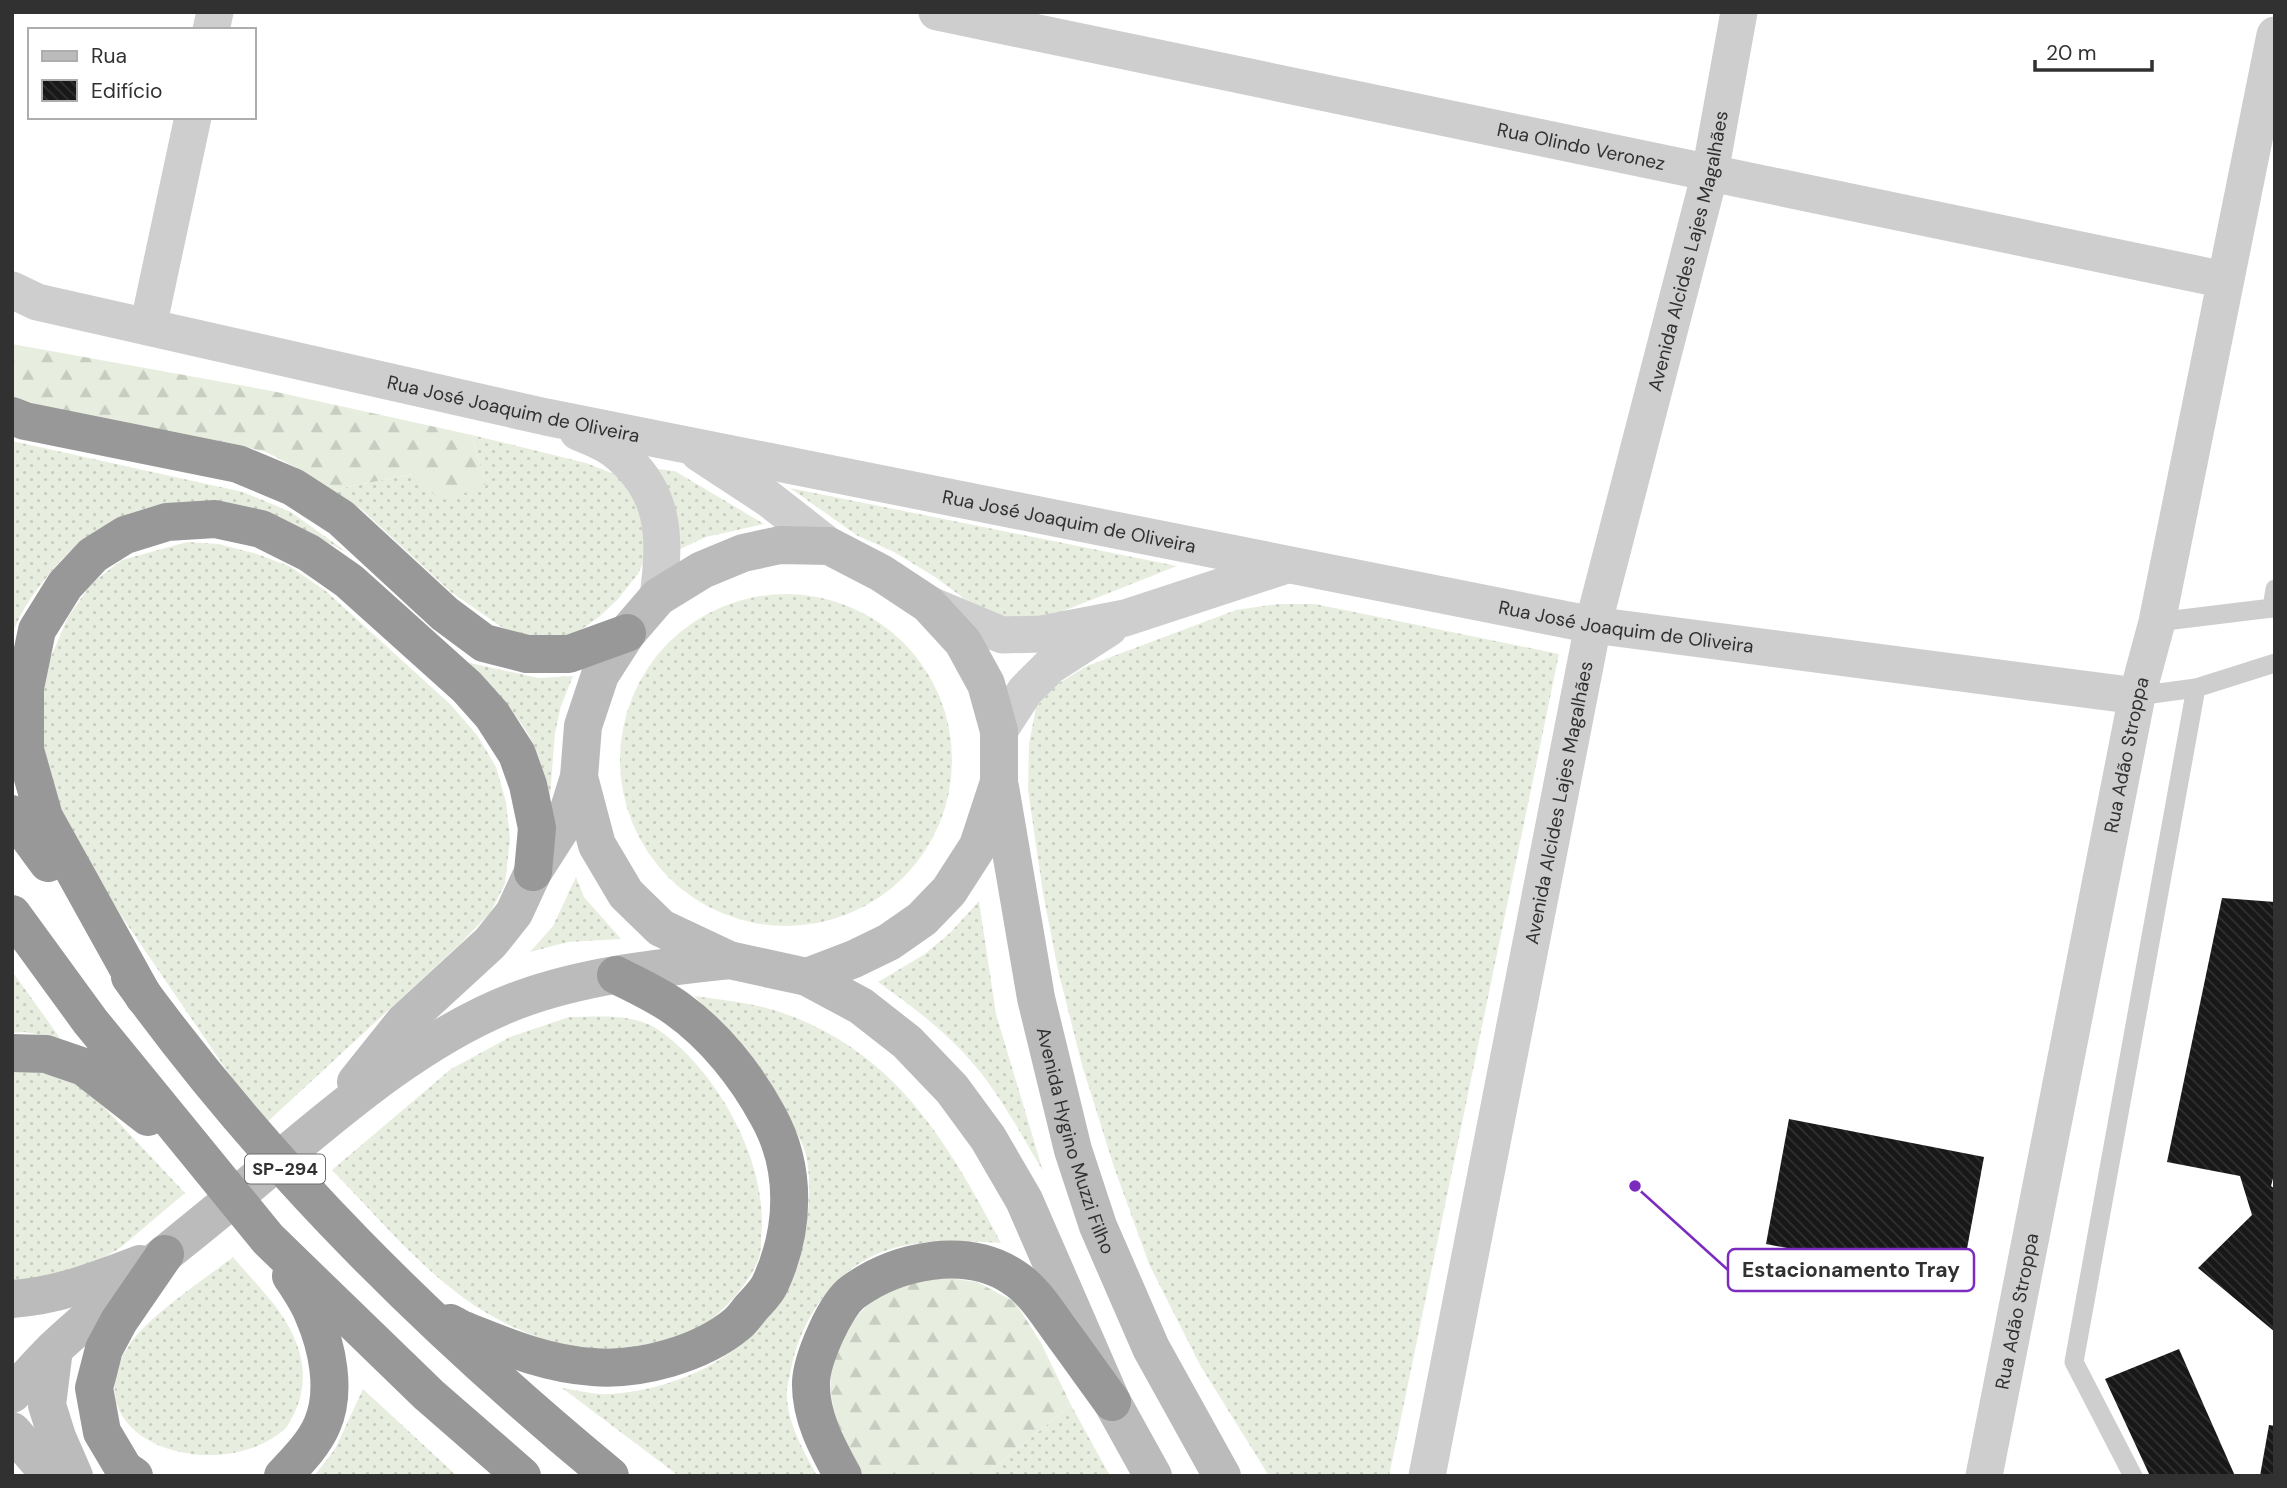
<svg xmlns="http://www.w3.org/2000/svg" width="2287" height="1488" font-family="'DM Sans',sans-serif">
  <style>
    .grass { fill: url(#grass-dots) }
    .forest { fill: url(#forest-firs) }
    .building { fill: url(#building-back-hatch) }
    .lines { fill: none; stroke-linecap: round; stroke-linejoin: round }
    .service { stroke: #cecece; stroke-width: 19 }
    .minor { stroke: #cecece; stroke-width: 37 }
    .secondary { stroke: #bbb; stroke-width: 38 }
    .motorway { stroke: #989898; stroke-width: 38 }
    .labels { text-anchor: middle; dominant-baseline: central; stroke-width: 7; stroke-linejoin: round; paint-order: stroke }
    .shield { fill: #fff; stroke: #6f6f6f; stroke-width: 2 }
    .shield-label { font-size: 18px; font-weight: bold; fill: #313131 }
    .street-label { font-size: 19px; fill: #313131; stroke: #fff }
    .leader { fill: none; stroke: #7b2cbf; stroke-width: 2.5 }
    .callout-dot { fill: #7b2cbf; stroke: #fff; stroke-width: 2.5 }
    .callout { fill: #fff; stroke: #7b2cbf; stroke-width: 2.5 }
    .callout-label { font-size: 21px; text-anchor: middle; font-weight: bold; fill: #313131 }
  </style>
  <defs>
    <pattern id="grass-dots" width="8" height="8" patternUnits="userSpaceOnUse" patternTransform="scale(1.75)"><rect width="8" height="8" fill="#e8eedf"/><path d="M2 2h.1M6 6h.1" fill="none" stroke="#c7cdc0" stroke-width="1.8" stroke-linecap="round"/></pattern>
    <pattern id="forest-firs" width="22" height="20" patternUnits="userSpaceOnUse" patternTransform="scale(1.75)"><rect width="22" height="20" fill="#e8eedf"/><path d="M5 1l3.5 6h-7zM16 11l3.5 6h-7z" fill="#c7cdc0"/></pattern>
    <pattern id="building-back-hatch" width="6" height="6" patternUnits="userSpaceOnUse" patternTransform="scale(1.75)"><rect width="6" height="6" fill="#181818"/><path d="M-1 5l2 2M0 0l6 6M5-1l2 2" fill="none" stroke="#313131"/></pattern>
  </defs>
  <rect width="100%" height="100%" fill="#fff"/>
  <!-- grass -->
  <g class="grass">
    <path d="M 472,435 L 586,463 L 614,474 L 633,490 L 644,512 L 648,552 L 638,574 L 618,599 L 599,617 L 582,629 L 566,637 L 523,635 L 503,628 L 451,592 L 361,509 L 332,490 L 413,474 L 486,486 Z"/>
    <path d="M 12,441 L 243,492 L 291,512 L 348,553 C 277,516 216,485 134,514 C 99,526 80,539 55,567 C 38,587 21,609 12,635 Z"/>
    <path d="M 658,469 L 675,471 L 764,524 L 706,537 L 676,551 C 676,517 676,499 658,469 Z"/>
    <path d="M 790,488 L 1177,566 L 1043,619 L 1013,620 L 985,614 L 935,577 L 894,552 L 858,536 Z"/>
    <path d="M 187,542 L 219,544 L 257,554 L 291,567 L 327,592 L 451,705 L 477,735 L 496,767 L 506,802 L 510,839 L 505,884 L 490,913 L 459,945 L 264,1125 L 120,914 L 62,817 L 46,768 L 39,726 L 39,685 L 68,617 L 92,583 L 122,560 Z"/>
    <circle cx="786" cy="760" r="166"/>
    <path d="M 1278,604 L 1315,604 L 1559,654 L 1389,1476 L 1269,1476 L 1200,1365 L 1149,1264 L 1114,1167 L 1082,1065 L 1058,970 L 1043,893 L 1028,790 L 1029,744 L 1036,707 L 1056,685 L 1087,666 L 1236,610 Z"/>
    <path d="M 461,661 L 539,678 L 573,676 L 561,706 L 555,733 L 549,809 C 546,794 545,779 541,765 C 530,721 492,691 461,661 Z"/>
    <path d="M 576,877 L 584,897 L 621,939 L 568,942 L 530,952 L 553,926 Z"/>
    <path d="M 979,901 L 996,1014 L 1043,1171 C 1022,1136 1002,1098 976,1067 C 948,1033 913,1007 878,982 L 925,954 L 950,933 Z"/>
    <path d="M 12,971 L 60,1038 L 24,1032 L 12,1033 Z"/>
    <path d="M 694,996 C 717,999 741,1002 763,1007 C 888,1041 945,1136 1001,1243 C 966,1241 928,1239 894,1248 C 836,1264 799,1319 790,1375 C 789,1381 786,1389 787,1396 C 788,1425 804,1451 817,1476 L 679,1476 L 562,1388 C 577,1390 594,1395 610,1394 C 709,1387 793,1326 806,1225 C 810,1200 811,1175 805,1151 C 802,1141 795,1131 791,1122 C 779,1097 764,1070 746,1049 C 730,1030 711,1013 694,996 Z"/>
    <path d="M 569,1017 C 597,1017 632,1013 657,1029 C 717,1069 770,1165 761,1237 C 761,1244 761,1252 759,1258 C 753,1274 741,1290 730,1302 C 718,1314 704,1328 688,1334 C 677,1338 664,1340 652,1343 C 641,1346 628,1351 616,1351 C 578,1352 539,1340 505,1323 C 437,1290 384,1223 332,1170 L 451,1069 L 510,1037 Z"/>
    <path d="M 25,1071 L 56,1075 L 88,1090 L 185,1193 L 120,1248 L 84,1269 L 12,1282 L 12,1072 Z"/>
    <path d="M 233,1257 C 255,1283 284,1310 296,1342 C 308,1373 304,1401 286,1428 C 220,1488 69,1442 128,1347 C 145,1318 205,1279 233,1257 Z"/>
    <path d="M 363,1389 L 457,1476 L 314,1476 L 335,1449 Z"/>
    <path d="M 1071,1405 L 1110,1476 L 984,1476 Z"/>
  </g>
  <!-- forest -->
  <g class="forest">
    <path d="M 12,344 L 272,391 L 472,435 L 486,486 L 440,501 L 413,474 L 332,490 L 303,471 L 266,452 L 230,443 L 68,415 L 12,396 Z"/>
    <path d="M 941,1277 L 977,1282 L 1015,1302 L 1041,1343 L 1071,1405 L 984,1476 L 864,1476 C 849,1449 834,1423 831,1392 C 826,1344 864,1295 909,1281 C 919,1278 931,1278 941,1277 Z"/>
  </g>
  <!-- building -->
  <g class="building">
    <path d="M 2222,898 L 2275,902 L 2275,1171 L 2271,1186 L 2275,1189 L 2275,1332 L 2198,1268 L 2252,1215 L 2240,1176 L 2167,1162 Z"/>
    <path d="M 1789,1119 L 1984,1157 L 1961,1281 L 1766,1244 Z"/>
    <path d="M 2179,1349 L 2235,1476 L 2150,1476 L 2105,1379 Z"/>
    <path d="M 2269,1425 L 2275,1426 L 2275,1476 L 2260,1476 Z"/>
  </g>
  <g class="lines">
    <!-- service -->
    <g class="service">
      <path d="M 2157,622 L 2272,608 L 2275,589"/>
      <path d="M 2137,696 L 2196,688"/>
      <path d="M 2133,1476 L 2074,1362 L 2196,688 L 2275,663"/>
    </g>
    <!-- minor -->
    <g class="minor">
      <path id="s1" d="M 937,12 L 2225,280"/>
      <path d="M 211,30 L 215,12"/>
      <path id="s2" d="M 12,290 L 37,302 L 546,417 L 1593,625 L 2137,696"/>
      <path d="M 148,327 L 193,117"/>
      <path d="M 578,432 C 590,437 603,442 613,449 C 666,489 666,536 658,597"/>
      <path d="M 699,453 L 769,499 L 829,546"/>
      <path d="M 928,604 L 1002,635 L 1042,634 L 1125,618 L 1287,565"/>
      <path d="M 999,731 L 1025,691 L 1050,666 L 1109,628"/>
      <path id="s3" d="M 1427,1476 L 1593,625 L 1710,173 L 1739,12"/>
      <path id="s4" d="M 1984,1476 L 2137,696 L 2157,622 L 2275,35"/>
    </g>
    <!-- secondary -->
    <g class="secondary">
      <path d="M 780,545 L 829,546 L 881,573 L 928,604 L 963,642 L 986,684 L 999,731 L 999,782 L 978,846 L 949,891 L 922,919 L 889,942 L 854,959 L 807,977 L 729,960 L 661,928 L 626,894 L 597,845 L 579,777 L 583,726 L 600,675 L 627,633 L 658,597 L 702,570 L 743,553 Z"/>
      <path id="s5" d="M 1000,787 L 1036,998 L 1073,1150 L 1098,1226 L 1151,1348 L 1222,1476"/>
      <path d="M 807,977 L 861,1006 L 907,1042 L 952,1089 L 988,1138 L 1024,1200 L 1112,1402 L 1153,1476"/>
      <path d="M 356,1082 L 404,1022 L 490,943 L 514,913 L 533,872 L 565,822 L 579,777"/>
      <path d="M 12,1299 C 57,1296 98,1280 140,1264"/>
      <path d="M 54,1349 L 47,1405 L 57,1437 L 74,1476"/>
      <path d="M 12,1394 C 26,1379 40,1362 56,1347 C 111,1296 172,1249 230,1201 C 317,1129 414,1038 521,999 C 587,975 659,968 729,960"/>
      <path d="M 12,1431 L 51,1476"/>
    </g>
    <!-- motorway -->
    <g class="motorway">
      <path d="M 12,416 L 25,421 L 238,464 L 293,487 L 341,518 L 445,614 L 484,643 L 527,654 L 569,654 L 627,633"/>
      <path d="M 12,814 L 48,863"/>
      <path d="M 12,914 L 90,1021 L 268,1239 L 429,1395 L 522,1476"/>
      <path d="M 130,977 C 267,1167 431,1328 610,1476"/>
      <path d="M 144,997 L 44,817 L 25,750 L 25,688 L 37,630 L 65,585 L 93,555 L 125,535 L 167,522 L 215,519 L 261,529 L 309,553 L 349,581 L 467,687 L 492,715 L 517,754 L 528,785 L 537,828 L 533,872"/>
      <path d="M 12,1053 L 46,1054 L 84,1067 L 148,1117"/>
      <path d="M 450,1323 L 461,1329 C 504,1346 546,1364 593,1367 C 639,1371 701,1354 737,1324 C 742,1320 746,1314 751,1308 C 757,1301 766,1293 770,1284 C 795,1230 797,1168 768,1116 C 746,1075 714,1035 676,1008 C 658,995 636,985 616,975"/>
      <path d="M 134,1476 L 124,1469 L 102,1432 L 94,1388 L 104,1349 L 119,1321 L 165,1254"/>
      <path d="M 283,1476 C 297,1461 314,1444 322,1425 C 337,1391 327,1346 313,1314 C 308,1301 299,1288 291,1276"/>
      <path d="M 843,1476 C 827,1447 810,1416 811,1382 C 812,1359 835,1305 853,1292 C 897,1260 966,1246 1013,1277 C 1034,1290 1048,1314 1062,1333 C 1079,1356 1095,1379 1112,1402"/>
    </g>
  </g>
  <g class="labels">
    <!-- shield labels -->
    <rect class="shield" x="245" y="1154.5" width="80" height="29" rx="5"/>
    <g class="shield-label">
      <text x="285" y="1169">SP-294</text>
    </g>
    <!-- street labels -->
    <g class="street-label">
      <text stroke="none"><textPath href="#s1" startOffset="658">Rua Olindo Veronez</textPath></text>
      <text stroke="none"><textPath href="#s3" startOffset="1253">Avenida Alcides Lajes Magalhães</textPath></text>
      <text stroke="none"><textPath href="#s2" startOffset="516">Rua José Joaquim de Oliveira</textPath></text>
      <text stroke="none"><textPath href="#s2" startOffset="1083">Rua José Joaquim de Oliveira</textPath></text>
      <text stroke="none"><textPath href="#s2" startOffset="1650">Rua José Joaquim de Oliveira</textPath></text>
      <text stroke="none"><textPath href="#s4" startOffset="735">Rua Adão Stroppa</textPath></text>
      <text stroke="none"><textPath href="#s3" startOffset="686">Avenida Alcides Lajes Magalhães</textPath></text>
      <text stroke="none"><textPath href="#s5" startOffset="362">Avenida Hygino Muzzi Filho</textPath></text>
      <text stroke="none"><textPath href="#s4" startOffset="168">Rua Adão Stroppa</textPath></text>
    </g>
  </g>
  <!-- callouts -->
  <path class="leader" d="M1635 1186L1728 1270"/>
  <circle class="callout-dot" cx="1635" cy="1186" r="7"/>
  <rect class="callout" x="1728" y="1249" width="246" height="42" rx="7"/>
  <g class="callout-label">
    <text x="1851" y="1277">Estacionamento Tray</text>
  </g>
  <!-- border -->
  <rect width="2287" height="1488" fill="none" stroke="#313131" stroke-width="28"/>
  <!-- legend -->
  <rect x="28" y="28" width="228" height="91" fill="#ffffff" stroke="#adadad" stroke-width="2"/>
  <rect x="42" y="51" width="35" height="10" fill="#bbbbbb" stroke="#adadad" stroke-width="2"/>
  <text x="91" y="63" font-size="21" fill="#313131">Rua</text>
  <rect x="42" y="80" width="35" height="21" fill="url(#building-back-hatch)" stroke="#adadad" stroke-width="2"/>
  <text x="91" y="98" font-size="21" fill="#313131">Edifício</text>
  <!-- scale -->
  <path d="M2035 60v10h117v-10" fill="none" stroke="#313131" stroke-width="3.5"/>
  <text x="2046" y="60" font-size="21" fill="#313131" stroke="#ffffff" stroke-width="5" paint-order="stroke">20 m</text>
</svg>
